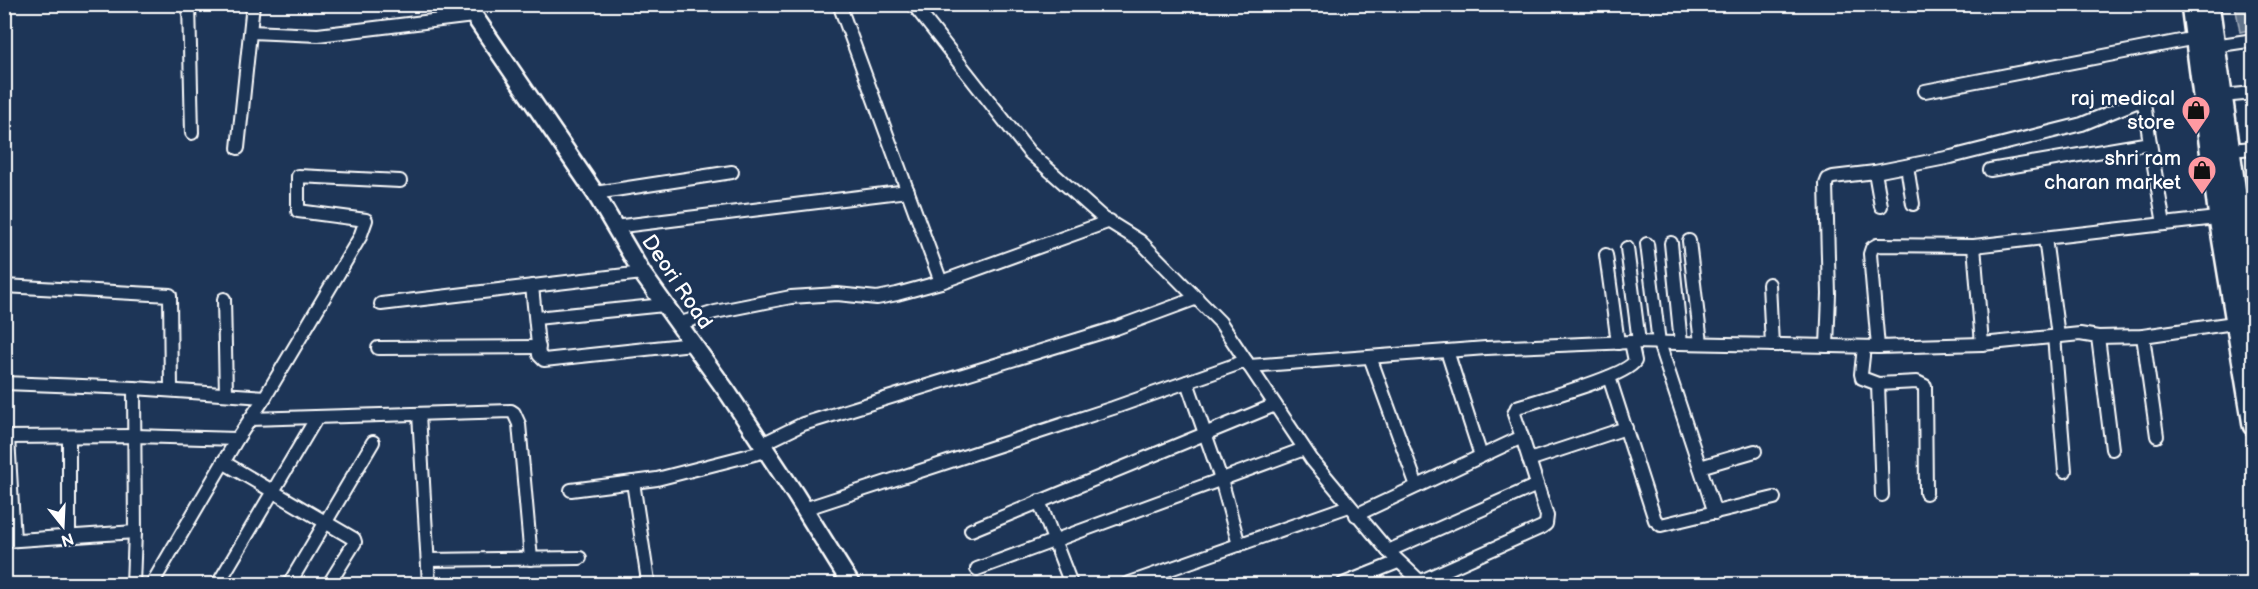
<svg xmlns="http://www.w3.org/2000/svg" width="2258" height="589" font-family="'Balsamiq Sans',sans-serif">
  <style>
    .water { fill: #617289; stroke: #a0aab8; stroke-width: 1.5 }
    .lines { fill: none; stroke-linecap: round; stroke-linejoin: round }
    .street-casing { stroke: #fff; stroke-width: 16 }
    .secondary-casing { stroke: #fff; stroke-width: 21 }
    .highway-casing { stroke: #fff; stroke-width: 26 }
    .street { stroke: #1d3557; stroke-width: 12 }
    .secondary { stroke: #1d3557; stroke-width: 16 }
    .highway { stroke: #1d3557; stroke-width: 21 }
    .labels { text-anchor: middle; dominant-baseline: central; stroke-width: 4.5; stroke-linejoin: round; paint-order: stroke }
    .poi-label { font-size: 21px; fill: #fff; stroke: #1d3557; text-anchor: end }
    .street-label { font-size: 21px; fill: #fff; stroke: #1d3557 }
  </style>
  <rect width="100%" height="100%" fill="#1d3557"/>
  <filter id="ink" filterUnits="userSpaceOnUse"><feTurbulence type="fractalNoise" baseFrequency=".0167" numOctaves="2"/><feDisplacementMap in="SourceGraphic" scale="12" xChannelSelector="R" yChannelSelector="G"/><feConvolveMatrix kernelMatrix="1 2 1 2 8 2 1 2 1" color-interpolation-filters="sRGB"/></filter>
  <g filter="url(#ink)">
    <!-- water -->
    <path class="water" d="M 2235,5 L 2253,5 L 2253,29 L 2240,32 Z"/>
    <g class="lines">
      <!-- street casing -->
      <g class="street-casing">
        <g id="street">
          <path d="M 189,4 L 192,133"/>
          <path d="M 839,4 L 941,282"/>
          <path d="M 913,4 L 1029,152 L 1103,218 L 1140,241 L 1220,322 L 1312,460 L 1388,551 L 1423,584"/>
          <path d="M 251,32 L 318,35 L 473,16"/>
          <path d="M 2214,46 L 2254,40"/>
          <path d="M 1925,91 L 2196,38"/>
          <path d="M 2222,96 L 2254,93"/>
          <path d="M 238,148 L 253,4"/>
          <path d="M 2229,150 L 2254,148"/>
          <path d="M 1907,166 L 1913,204"/>
          <path d="M 1990,170 L 2150,143 L 2164,224"/>
          <path d="M 1875,172 L 1881,206"/>
          <path d="M 595,193 L 732,172"/>
          <path d="M 2236,200 L 2254,198"/>
          <path d="M 614,227 L 908,191"/>
          <path d="M 2045,238 L 2058,336"/>
          <path d="M 1689,241 L 1701,343"/>
          <path d="M 1671,243 L 1681,343"/>
          <path d="M 1647,244 L 1659,343 L 1715,513"/>
          <path d="M 1627,248 L 1639,342"/>
          <path d="M 1606,255 L 1618,343"/>
          <path d="M 1769,284 L 1772,345"/>
          <path d="M 4,286 L 170,295 L 171,390"/>
          <path d="M 532,286 L 539,355 L 544,360 L 692,344"/>
          <path d="M 224,299 L 226,394"/>
          <path d="M 381,304 L 642,273"/>
          <path d="M 536,318 L 664,305"/>
          <path d="M 678,324 L 715,312 L 791,297 L 837,294 L 877,298 L 897,294 L 941,282 L 1110,221"/>
          <path d="M 2054,336 L 2065,471"/>
          <path d="M 2143,336 L 2157,436"/>
          <path d="M 2098,337 L 2112,449"/>
          <path d="M 1982,344 L 1974,246 L 2225,217"/>
          <path d="M 1827,346 L 1829,294 L 1826,184 L 1828,179 L 1833,177 L 1875,172 L 1951,157 L 2082,124 L 2136,102 L 2144,103 L 2150,143"/>
          <path d="M 1864,347 L 1861,374 L 1862,378 L 1878,384 L 1917,382 L 1925,386 L 1926,493"/>
          <path d="M 1878,347 L 1870,254 L 1872,248 L 1877,245 L 1974,246"/>
          <path d="M 378,348 L 539,347"/>
          <path d="M 1447,351 L 1481,456"/>
          <path d="M 1370,357 L 1417,486"/>
          <path d="M 1249,366 L 1486,348 L 1631,342 L 1878,347 L 1982,344 L 2080,334 L 2098,337 L 2143,336 L 2241,322"/>
          <path d="M 1609,377 L 1655,520 L 1661,525 L 1774,498"/>
          <path d="M 1187,382 L 1221,479 L 1239,545"/>
          <path d="M 4,383 L 134,388 L 265,397"/>
          <path d="M 1878,384 L 1882,495"/>
          <path d="M 419,414 L 429,584"/>
          <path d="M 250,419 L 511,411 L 514,413 L 519,424 L 531,559"/>
          <path d="M 4,437 L 135,436 L 237,439"/>
          <path d="M 8,437 L 14,540"/>
          <path d="M 762,444 L 803,424 L 1116,328 L 1197,298"/>
          <path d="M 1529,460 L 1626,428"/>
          <path d="M 223,462 L 354,539 L 355,542 L 329,584"/>
          <path d="M 1700,467 L 1755,451"/>
          <path d="M 633,482 L 648,581"/>
          <path d="M 571,490 L 657,479 L 766,451"/>
          <path d="M 1039,501 L 1071,584"/>
          <path d="M 804,509 L 1113,408 L 1246,361"/>
          <path d="M 1356,515 L 1522,437 L 1514,414 L 1517,407 C 1539,400 1625,377 1635,361 L 1631,342"/>
          <path d="M 971,530 L 1275,405"/>
          <path d="M 69,537 L 69,437"/>
          <path d="M 4,541 L 135,532"/>
          <path d="M 1388,551 L 1537,485"/>
          <path d="M 428,560 L 580,558"/>
          <path d="M 977,569 L 1304,449"/>
          <path d="M 1419,582 L 1542,527 L 1546,524 L 1547,516 L 1522,437"/>
          <path d="M 133,584 L 135,532 L 134,388"/>
          <path d="M 152,584 L 237,439 L 265,397 L 360,237 L 366,220 L 298,211 L 298,176 L 400,181"/>
          <path d="M 218,584 L 317,417"/>
          <path d="M 289,584 L 373,442"/>
          <path d="M 1127,584 L 1349,506"/>
          <path d="M 1343,584 L 1398,562"/>
        </g>
      </g>
      <!-- secondary casing -->
      <g class="secondary-casing">
        <path id="secondary" d="M 466,4 L 595,193 L 642,273 L 728,393 L 795,494 L 851,584"/>
      </g>
      <!-- highway casing -->
      <g class="highway-casing">
        <g id="highway">
          <path d="M 2192,4 L 2220,218 L 2254,425"/>
          <path d="M 2208,4 L 2254,326"/>
        </g>
      </g>
      <!-- street -->
      <use href="#street" class="street"/>
      <!-- secondary -->
      <use href="#secondary" class="secondary"/>
      <!-- highway -->
      <use href="#highway" class="highway"/>
    </g>
  </g>
  <!-- icons -->
  <defs>
    <g id="shop-pin" transform="scale(1.5)"><path d="M0 17L-7.5 6A9.5 9.5 0 1 1 7.5 6Z" fill="#ff9aa2" stroke="#1d3557"/><path d="M-5-2.5h2.3a2.7 3.5 0 0 1 5.4 0H5L5.5 6h-11ZM-1.5-2.5h3a1.5 2.3 0 0 0-3 0Z" fill="#111"/></g>
  </defs>
  <g fill-rule="evenodd">
    <use href="#shop-pin" x="2196" y="110"/>
    <use href="#shop-pin" x="2202" y="170"/>
  </g>
  <g class="labels">
    <!-- poi labels -->
    <g class="poi-label">
      <text x="2175" y="98">raj medical<tspan x="2175" dy="24">store</tspan></text>
      <text x="2181" y="158">shri ram<tspan x="2181" dy="24">charan market</tspan></text>
    </g>
    <!-- street labels -->
    <g class="street-label">
      <text transform="translate(677 282) rotate(56)">Deori Road</text>
    </g>
  </g>
  <!-- margin -->
  <rect width="2258" height="589" fill="none" stroke="#1d3557" stroke-width="24"/>
  <rect x="12" y="12" width="2234" height="565" fill="none" stroke="#fff" stroke-width="2" filter="url(#ink)"/>
  <!-- north arrow -->
  <g transform="translate(63 526) rotate(162)" stroke="#1d3557" stroke-width="4.5" paint-order="stroke">
  <path d="M0-4.5L10 22L0 15L-10 22Z" fill="#ffffff"/>
  <text y="-9" font-size="16" font-weight="bold" text-anchor="middle" fill="#ffffff">N</text>
  </g>
</svg>
